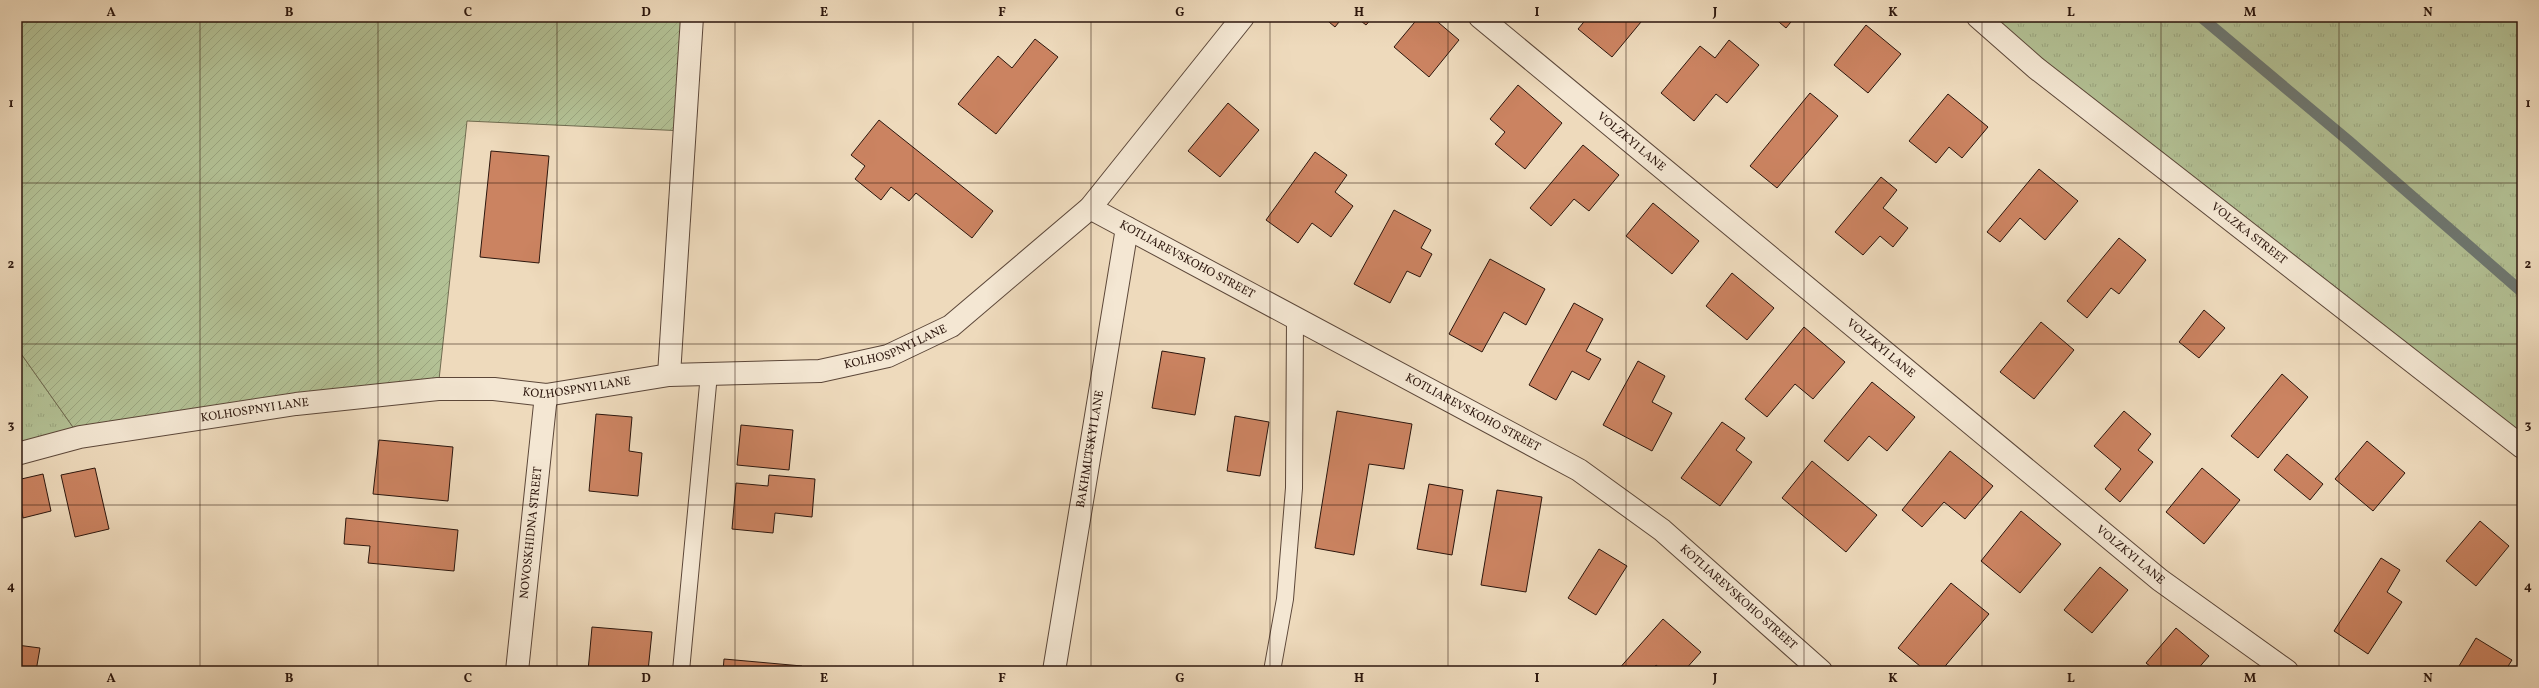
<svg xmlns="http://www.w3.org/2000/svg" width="2539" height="688" font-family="Vollkorn,serif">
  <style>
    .grass { fill: url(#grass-tufts); stroke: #706c51 }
    .garden { fill: url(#garden-furrows); stroke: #706c51 }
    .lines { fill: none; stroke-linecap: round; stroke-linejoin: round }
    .stream { stroke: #6e7872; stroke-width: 11 }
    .building { fill: #cb8361; stroke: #2c160d }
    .lane-casing { stroke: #5c4739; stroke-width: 18 }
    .street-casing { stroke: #5c4739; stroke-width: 24 }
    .lane { stroke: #f4e7d3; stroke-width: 16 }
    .street { stroke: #f4e7d3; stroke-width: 22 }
    .grid { fill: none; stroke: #2c160d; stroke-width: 1; stroke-opacity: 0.55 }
    .labels { text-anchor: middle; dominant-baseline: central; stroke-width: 3.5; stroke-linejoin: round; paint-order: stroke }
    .street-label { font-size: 12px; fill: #2c160d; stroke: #f4e7d3 }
    .neatline { fill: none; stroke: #2c160d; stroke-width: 1.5 }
    .grid-label { font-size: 13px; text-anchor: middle; font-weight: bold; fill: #2c160d }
  </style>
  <defs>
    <pattern id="grass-tufts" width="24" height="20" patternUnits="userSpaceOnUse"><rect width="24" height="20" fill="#b3c195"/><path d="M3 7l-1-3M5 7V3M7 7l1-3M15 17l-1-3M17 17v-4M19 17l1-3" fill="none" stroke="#9aa57f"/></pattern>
    <pattern id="garden-furrows" width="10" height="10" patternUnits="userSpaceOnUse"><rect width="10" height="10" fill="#b3c195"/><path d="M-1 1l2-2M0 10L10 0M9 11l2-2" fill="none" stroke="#9aa57f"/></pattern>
  </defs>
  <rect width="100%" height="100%" fill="#eedabc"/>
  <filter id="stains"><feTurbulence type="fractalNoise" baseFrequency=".005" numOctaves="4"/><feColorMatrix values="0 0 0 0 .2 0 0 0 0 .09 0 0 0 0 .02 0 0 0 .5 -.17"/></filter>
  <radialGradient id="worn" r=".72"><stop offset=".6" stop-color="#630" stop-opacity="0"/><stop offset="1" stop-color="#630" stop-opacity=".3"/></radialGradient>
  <!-- grass -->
  <g class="grass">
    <path d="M 1978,17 L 2522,17 L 2522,447 Z"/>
    <path d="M 17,348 L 80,437 L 17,454 Z"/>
  </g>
  <!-- garden -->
  <path class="garden" d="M 17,17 L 692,17 L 685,131 L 467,121 L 438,389 L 80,437 L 17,348 Z"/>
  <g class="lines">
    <!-- stream -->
    <path class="stream" d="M 2201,17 L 2350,142 L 2522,292"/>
  </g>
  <!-- building -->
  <g class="building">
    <path d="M 1323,17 L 1343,17 L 1335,27 Z"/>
    <path d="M 1356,17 L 1373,17 L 1366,25 Z"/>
    <path d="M 1419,17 L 1432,17 L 1459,40 L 1429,77 L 1394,47 Z"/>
    <path d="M 1588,17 L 1636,17 L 1641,22 L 1612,57 L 1578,29 Z"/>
    <path d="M 1773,17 L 1795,17 L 1786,28 Z"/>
    <path d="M 1866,25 L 1901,54 L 1868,93 L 1834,65 Z"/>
    <path d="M 1035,39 L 1058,57 L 996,134 L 958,104 L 998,56 L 1012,68 Z"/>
    <path d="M 1729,40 L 1759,65 L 1727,103 L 1716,94 L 1694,121 L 1661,93 L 1700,46 L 1715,58 Z"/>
    <path d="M 1518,85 L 1562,123 L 1525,169 L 1495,144 L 1505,132 L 1490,119 Z"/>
    <path d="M 1810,93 L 1838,116 L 1777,188 L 1750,166 Z"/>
    <path d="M 1948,94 L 1988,127 L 1962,158 L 1949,147 L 1936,163 L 1909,141 Z"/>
    <path d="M 1228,103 L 1259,130 L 1220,177 L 1188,151 Z"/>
    <path d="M 879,120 L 993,211 L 972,238 L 916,193 L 909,201 L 891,187 L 881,200 L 855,179 L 865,166 L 851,155 Z"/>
    <path d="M 1583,145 L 1619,175 L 1589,211 L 1574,199 L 1551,226 L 1530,208 Z"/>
    <path d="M 491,151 L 549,156 L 539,263 L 480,257 Z"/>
    <path d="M 1315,152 L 1347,175 L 1335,192 L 1353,206 L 1331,237 L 1312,223 L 1298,243 L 1266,220 Z"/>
    <path d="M 2039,169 L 2078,201 L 2045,240 L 2020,218 L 2000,242 L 1987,232 Z"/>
    <path d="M 1881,177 L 1897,190 L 1883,208 L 1908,228 L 1893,247 L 1880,236 L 1863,255 L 1835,232 Z"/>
    <path d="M 1653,203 L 1699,241 L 1672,274 L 1626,236 Z"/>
    <path d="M 1394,210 L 1431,230 L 1421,248 L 1432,254 L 1420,277 L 1407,271 L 1390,303 L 1354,284 Z"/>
    <path d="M 2119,238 L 2146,260 L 2119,294 L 2111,288 L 2087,318 L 2067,301 Z"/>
    <path d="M 1490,259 L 1545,289 L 1526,325 L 1504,312 L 1482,352 L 1449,334 Z"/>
    <path d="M 1732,273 L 1774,308 L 1747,340 L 1706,306 Z"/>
    <path d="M 1574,303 L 1603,319 L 1586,351 L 1601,359 L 1589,380 L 1572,371 L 1556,400 L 1529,385 Z"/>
    <path d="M 2204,310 L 2225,328 L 2199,358 L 2179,342 Z"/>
    <path d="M 2041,322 L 2074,350 L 2034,399 L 2000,372 Z"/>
    <path d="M 1804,327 L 1845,362 L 1813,399 L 1795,384 L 1767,417 L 1745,399 Z"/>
    <path d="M 1162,351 L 1205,358 L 1195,415 L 1152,408 Z"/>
    <path d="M 1638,361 L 1665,376 L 1652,402 L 1672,413 L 1652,451 L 1603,425 Z"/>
    <path d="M 2282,374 L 2308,397 L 2258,458 L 2231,436 Z"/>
    <path d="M 1872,382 L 1915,417 L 1887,451 L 1869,436 L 1848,461 L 1824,441 Z"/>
    <path d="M 1337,411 L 1412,424 L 1404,469 L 1369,464 L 1354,555 L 1315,548 Z"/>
    <path d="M 2124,411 L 2151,434 L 2138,450 L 2153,462 L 2120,502 L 2105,489 L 2121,469 L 2094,446 Z"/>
    <path d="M 596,414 L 632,417 L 629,451 L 642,453 L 638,496 L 589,491 Z"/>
    <path d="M 1235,416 L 1269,422 L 1260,476 L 1227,471 Z"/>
    <path d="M 1722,422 L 1745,438 L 1736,450 L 1752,462 L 1720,506 L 1681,478 Z"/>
    <path d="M 741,425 L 793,430 L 789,470 L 737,465 Z"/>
    <path d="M 379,440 L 453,447 L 448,501 L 373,494 Z"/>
    <path d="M 2367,441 L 2405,473 L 2373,511 L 2335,479 Z"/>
    <path d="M 1950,451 L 1993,486 L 1965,519 L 1944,502 L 1922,527 L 1902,510 Z"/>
    <path d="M 2287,454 L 2323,484 L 2310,500 L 2274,470 Z"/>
    <path d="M 1812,461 L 1877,515 L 1846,552 L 1782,498 Z"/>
    <path d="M 95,468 L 109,529 L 75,537 L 61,475 Z"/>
    <path d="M 2202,468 L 2240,500 L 2204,544 L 2166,512 Z"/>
    <path d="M 43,474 L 51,511 L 23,518 L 17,480 Z"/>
    <path d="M 769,475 L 815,479 L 812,517 L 775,513 L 773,533 L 732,529 L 736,483 L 768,486 Z"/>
    <path d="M 1429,484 L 1463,490 L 1452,555 L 1417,549 Z"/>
    <path d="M 1497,490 L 1542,497 L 1526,592 L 1481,585 Z"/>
    <path d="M 2021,511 L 2061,544 L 2020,593 L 1981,561 Z"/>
    <path d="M 346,518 L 458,530 L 454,571 L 368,563 L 370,546 L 344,544 Z"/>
    <path d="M 2480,521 L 2509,546 L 2476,586 L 2446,561 Z"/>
    <path d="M 1599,549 L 1627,566 L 1596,615 L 1568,598 Z"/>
    <path d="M 2381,558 L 2400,570 L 2387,592 L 2402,602 L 2368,654 L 2334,631 Z"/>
    <path d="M 2100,567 L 2128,590 L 2092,633 L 2064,610 Z"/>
    <path d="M 1951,583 L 1989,614 L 1941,671 L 1926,671 L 1898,648 Z"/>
    <path d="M 1663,619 L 1701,652 L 1684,671 L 1663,671 L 1656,665 L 1651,671 L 1617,671 Z"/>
    <path d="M 592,627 L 652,632 L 648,671 L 588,671 Z"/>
    <path d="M 2176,628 L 2209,656 L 2196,671 L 2156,671 L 2146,663 Z"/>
    <path d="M 2476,638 L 2512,660 L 2505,671 L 2456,671 Z"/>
    <path d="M 17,645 L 40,648 L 36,671 L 17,671 Z"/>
    <path d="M 724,659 L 802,666 L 801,671 L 723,671 Z"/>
  </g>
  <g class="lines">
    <!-- lane casing -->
    <g class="lane-casing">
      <g id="lane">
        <path d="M 681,671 L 709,374"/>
        <path d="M 1272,671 L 1285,599 L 1294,488 L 1295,319"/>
      </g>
    </g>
    <!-- street casing -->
    <g class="street-casing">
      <g id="street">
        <path id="s1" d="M 1480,17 L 2160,580 L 2287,671"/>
        <path id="s2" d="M 1978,17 L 2036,68 L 2522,447"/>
        <path id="s3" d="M 1090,208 L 1579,470 L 1662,530 L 1821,671"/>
        <path d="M 669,375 L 692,17"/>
        <path id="s4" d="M 17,454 L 80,437 L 296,404 L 438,389 L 494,389 L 546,395 L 669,375 L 820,371 L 888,356 L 951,326 L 1090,208 L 1243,17"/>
        <path id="s5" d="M 517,671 L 546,395"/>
        <path id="s6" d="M 1054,671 L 1127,228"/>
      </g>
    </g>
    <!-- lane -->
    <use href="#lane" class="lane"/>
    <!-- street -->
    <use href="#street" class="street"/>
  </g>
  <!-- grid -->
  <path class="grid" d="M 200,17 L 200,671M 378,17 L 378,671M 557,17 L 557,671M 735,17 L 735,671M 913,17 L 913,671M 1091,17 L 1091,671M 1270,17 L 1270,671M 1448,17 L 1448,671M 1626,17 L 1626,671M 1804,17 L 1804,671M 1982,17 L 1982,671M 2161,17 L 2161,671M 2339,17 L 2339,671M 17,183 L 2522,183M 17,344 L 2522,344M 17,505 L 2522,505"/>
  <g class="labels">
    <!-- street labels -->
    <g class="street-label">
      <text stroke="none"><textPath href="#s1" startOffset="196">VOLZKYI LANE</textPath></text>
      <text stroke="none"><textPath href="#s2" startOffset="347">VOLZKA STREET</textPath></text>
      <text stroke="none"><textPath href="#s3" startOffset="110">KOTLIAREVSKOHO STREET</textPath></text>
      <text stroke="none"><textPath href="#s4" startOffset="890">KOLHOSPNYI LANE</textPath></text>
      <text stroke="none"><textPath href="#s1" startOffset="520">VOLZKYI LANE</textPath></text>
      <text stroke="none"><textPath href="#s4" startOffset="566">KOLHOSPNYI LANE</textPath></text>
      <text stroke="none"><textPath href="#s4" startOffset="242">KOLHOSPNYI LANE</textPath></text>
      <text stroke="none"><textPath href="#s3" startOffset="434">KOTLIAREVSKOHO STREET</textPath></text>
      <text stroke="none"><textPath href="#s6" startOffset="225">BAKHMUTSKYI LANE</textPath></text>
      <text stroke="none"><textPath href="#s5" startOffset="139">NOVOSKHIDNA STREET</textPath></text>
      <text stroke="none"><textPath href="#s1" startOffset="844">VOLZKYI LANE</textPath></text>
      <text stroke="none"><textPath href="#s3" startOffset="759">KOTLIAREVSKOHO STREET</textPath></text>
    </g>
  </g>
  <!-- margin -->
  <rect width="2539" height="688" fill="none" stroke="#eedabc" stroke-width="44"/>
  <rect x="22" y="22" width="2495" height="644" class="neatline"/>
  <g class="grid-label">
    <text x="111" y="16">A</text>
    <text x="289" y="16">B</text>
    <text x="468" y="16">C</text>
    <text x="646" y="16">D</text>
    <text x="824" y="16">E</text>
    <text x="1002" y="16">F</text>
    <text x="1180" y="16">G</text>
    <text x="1359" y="16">H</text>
    <text x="1537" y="16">I</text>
    <text x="1715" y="16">J</text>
    <text x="1893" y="16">K</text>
    <text x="2071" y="16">L</text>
    <text x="2250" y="16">M</text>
    <text x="2428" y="16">N</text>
    <text x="11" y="107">1</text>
    <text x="2528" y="107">1</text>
    <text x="11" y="268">2</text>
    <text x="2528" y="268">2</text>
    <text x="11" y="429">3</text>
    <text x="2528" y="429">3</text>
    <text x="11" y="590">4</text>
    <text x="2528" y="590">4</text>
    <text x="111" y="682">A</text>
    <text x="289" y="682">B</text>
    <text x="468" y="682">C</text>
    <text x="646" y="682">D</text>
    <text x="824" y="682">E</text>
    <text x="1002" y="682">F</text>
    <text x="1180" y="682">G</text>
    <text x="1359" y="682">H</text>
    <text x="1537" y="682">I</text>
    <text x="1715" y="682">J</text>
    <text x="1893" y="682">K</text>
    <text x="2071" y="682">L</text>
    <text x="2250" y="682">M</text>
    <text x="2428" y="682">N</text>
  </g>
  <rect width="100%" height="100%" filter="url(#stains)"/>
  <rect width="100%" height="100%" fill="url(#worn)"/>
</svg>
